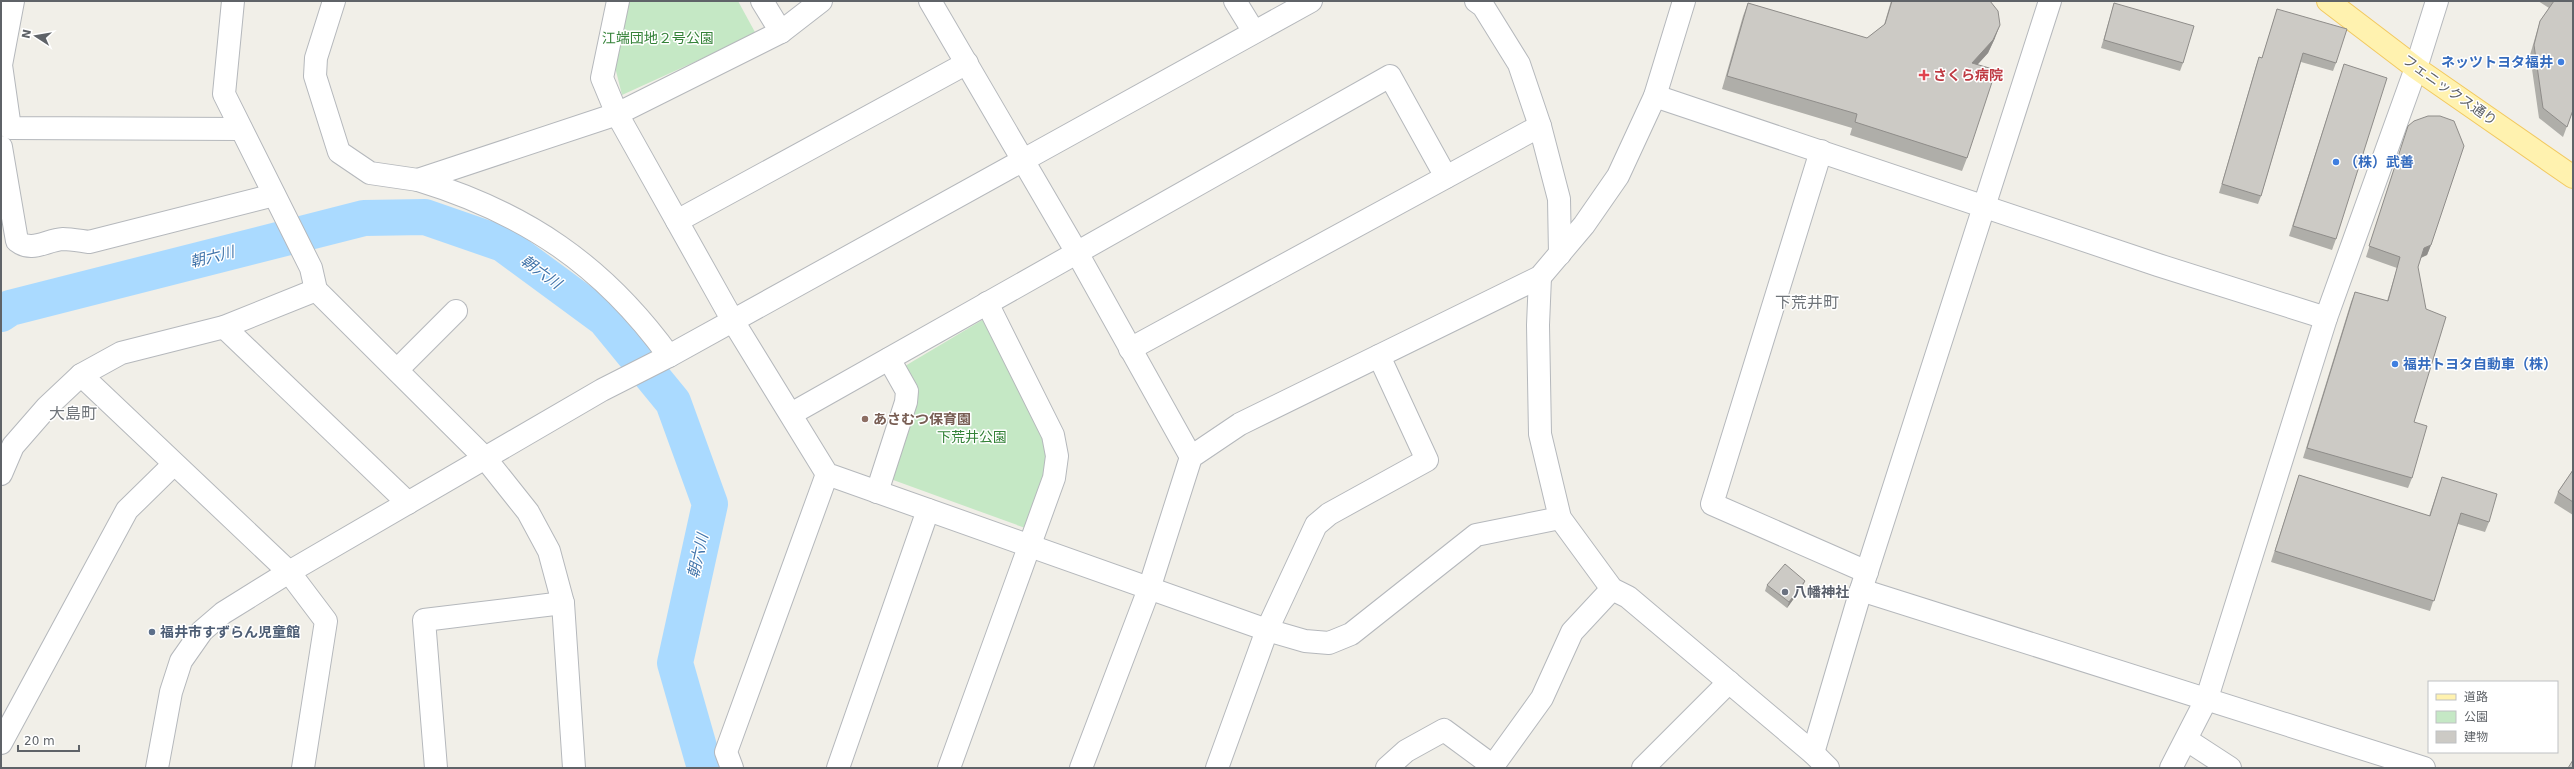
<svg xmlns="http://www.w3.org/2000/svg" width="2574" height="769" font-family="'DejaVu Sans','Noto Sans JP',sans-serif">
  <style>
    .green { fill: #c5e8c5 }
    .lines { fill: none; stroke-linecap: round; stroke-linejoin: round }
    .river { stroke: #aadaff; stroke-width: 36 }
    .minor-casing { stroke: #b5b8bc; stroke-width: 24 }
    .major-casing { stroke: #f2c960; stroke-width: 24 }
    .minor { stroke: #fff; stroke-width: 22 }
    .major { stroke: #fff2af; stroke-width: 22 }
    .wall { fill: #afaea9 }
    .shaded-wall { fill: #8f8d8a }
    .building { fill: #cccac5; stroke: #8f8d8a }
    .shop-dot { fill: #3f7fe0; stroke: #fff; stroke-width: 1.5 }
    .health-dot { fill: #e0444e; stroke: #fff; stroke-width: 1.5 }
    .education-dot { fill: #8d6e63; stroke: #fff; stroke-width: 1.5 }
    .worship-dot { fill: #6b7280; stroke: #fff; stroke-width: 1.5 }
    .service-dot { fill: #5c6f8a; stroke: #fff; stroke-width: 1.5 }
    .labels { text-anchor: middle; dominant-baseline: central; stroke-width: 3; stroke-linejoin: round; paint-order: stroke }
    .park-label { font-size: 14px; fill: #348238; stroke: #fff }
    .shop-label { font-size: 14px; font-weight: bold; fill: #366cbe; stroke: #fff; text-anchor: start }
    .health-label { font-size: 14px; font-weight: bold; fill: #be3a42; stroke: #fff; text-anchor: start }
    .street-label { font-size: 14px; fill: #5f6368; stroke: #fff }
    .education-label { font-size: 14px; font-weight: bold; fill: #785e54; stroke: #fff; text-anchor: start }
    .worship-label { font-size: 14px; font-weight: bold; fill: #5b616d; stroke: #fff; text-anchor: start }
    .service-label { font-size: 14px; font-weight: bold; fill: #4e5e75; stroke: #fff; text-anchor: start }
    .water-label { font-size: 15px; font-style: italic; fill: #4174aa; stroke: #fff }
    .quarter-label { font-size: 16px; fill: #70757a; stroke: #fff }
  </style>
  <rect width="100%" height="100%" fill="#f1efe8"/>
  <!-- green -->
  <g class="green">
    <path d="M 627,1 L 738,1 L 756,34 L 622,95 L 615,67 Z"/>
    <path d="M 989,316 L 1048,438 L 1050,465 L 1028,529 L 885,477 L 905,366 Z"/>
  </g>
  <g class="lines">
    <!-- river -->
    <path class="river" d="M 1,314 L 10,308 L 364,218 L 425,217 L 503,244 L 605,319 L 673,402 L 710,504 L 675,663 L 705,768"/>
    <!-- minor casing -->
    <g class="minor-casing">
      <g id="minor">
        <path d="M 13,1 L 1,65 L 10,128 L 241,129"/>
        <path d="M 233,1 L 224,94 L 311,268 L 316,290 L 485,458 L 528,512 L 549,551 L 563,603 L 574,768"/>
        <path d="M 334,1 L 316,58 L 315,76 L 339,152 L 370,173 L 418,180 L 617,114 L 781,32 L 821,1"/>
        <path d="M 618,1 L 602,78 L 617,114 L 733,321 L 827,474 L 1267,630 L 1305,641 L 1329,643 L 1351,634 L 1476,535 L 1560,518"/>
        <path d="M 762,1 L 781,32"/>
        <path d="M 930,1 L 1076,251 L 1191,457"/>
        <path d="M 1235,1 L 1254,32"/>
        <path d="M 1476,1 L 1483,6 L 1519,64 L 1540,126 L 1559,199 L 1560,254"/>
        <path d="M 1655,96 L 2158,265 L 2326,318"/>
        <path d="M 1,147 L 17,241 C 32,253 46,240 63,239 C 71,239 81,241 89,242 L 274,195"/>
        <path d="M 1821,151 L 1712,504 L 1867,572"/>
        <path d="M 418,180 C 526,213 603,265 669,356"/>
        <path d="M 677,221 L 967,63"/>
        <path d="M 1540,277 L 1538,325 L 1540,434 L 1560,518 L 1612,589 L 1628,597 L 1813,753 L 1828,768"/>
        <path d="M 224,327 L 408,503"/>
        <path d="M 1130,349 L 1540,126"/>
        <path d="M 397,370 L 456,311"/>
        <path d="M 81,375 L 289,572 L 326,621 L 303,768"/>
        <path d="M 791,414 L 1390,76 L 1446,177"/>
        <path d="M 1,474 L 13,446 L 47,407 L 81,375 L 121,353 L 224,327 L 316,290"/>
        <path d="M 877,492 L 906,402 L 907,391 L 889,359"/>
        <path d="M 1861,590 L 2424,768"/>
        <path d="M 2187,740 L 2230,768"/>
        <path d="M 1,743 L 127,510 L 174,464"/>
        <path d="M 1813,753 L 1861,590 L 2050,1"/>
        <path d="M 157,768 L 171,692 L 181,661 L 202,631 L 223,613 L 289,572 L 602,390 L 669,356 L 1311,1"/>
        <path d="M 436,768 L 424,620 L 563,603"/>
        <path d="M 732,768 L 726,752 L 827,474"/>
        <path d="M 838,768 L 928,510"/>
        <path d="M 949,768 L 1054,478 L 1057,456 L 1053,435 L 987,303"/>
        <path d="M 1081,768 L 1149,589 L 1191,457 L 1240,424 L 1540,277 L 1584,225 L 1618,176 L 1655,96 L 1684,1"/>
        <path d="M 1217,768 L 1267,630 L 1316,525 L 1329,514 L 1427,460 L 1379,356"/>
        <path d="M 1387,768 L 1406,751 L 1444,730 L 1493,766 L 1542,698 L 1572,632 L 1612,589"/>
        <path d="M 1643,768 L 1729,682"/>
        <path d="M 2171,768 L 2207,698 L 2326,318 L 2416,68 L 2437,1"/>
      </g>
    </g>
    <!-- major casing -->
    <g class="major-casing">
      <path id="major" d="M 2328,1 L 2416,68 L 2573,177"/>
    </g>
    <!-- minor -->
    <use href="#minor" class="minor"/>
    <!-- major -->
    <use href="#major" class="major"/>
  </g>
  <!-- wall -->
  <g class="wall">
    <path d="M 1891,1 L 1990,1 L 1995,38 L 1988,53 L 1978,64 L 1967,158 L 1962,171 L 1850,135 L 1852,128 L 1722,89 L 1743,16 L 1748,3 L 1867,38 L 1884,25 Z"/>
    <path d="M 2538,1 L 2573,1 L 2573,110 L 2563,137 L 2539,118 L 2530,55 L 2537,31 L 2540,21 L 2549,8 Z"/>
    <path d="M 2114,3 L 2183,63 L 2180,71 L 2101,48 Z"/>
    <path d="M 2277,9 L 2336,63 L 2333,71 L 2301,62 L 2261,196 L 2258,204 L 2219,193 L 2256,66 L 2259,57 L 2262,58 Z"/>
    <path d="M 2344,64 L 2336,239 L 2332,250 L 2289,236 Z"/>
    <path d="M 2408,126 L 2431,245 L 2427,255 L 2421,258 L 2418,267 L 2412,478 L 2408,488 L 2303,458 L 2351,302 L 2355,292 L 2387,301 L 2397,268 L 2366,257 Z"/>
    <path d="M 2573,470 L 2573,515 L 2554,503 L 2558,492 Z"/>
    <path d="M 2299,475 L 2429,516 L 2442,477 L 2489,522 L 2485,532 L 2458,524 L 2430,611 L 2271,562 Z"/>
    <path d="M 1767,585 L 1803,586 L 1787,608 L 1765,591 Z"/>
  </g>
  <!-- shaded-wall -->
  <g class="shaded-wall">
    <path d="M 2000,25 L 1995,38 L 1988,53 L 1967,76 L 1972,63 Z"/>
    <path d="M 2431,245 L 2427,255 L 2420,258 L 2424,248 Z"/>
    <path d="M 1805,581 L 1803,586 L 1787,608 L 1789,602 Z"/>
  </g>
  <!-- building -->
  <g class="building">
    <path d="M 1892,1 L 1990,1 L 1998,11 L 2000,25 L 1993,40 L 1972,63 L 1996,70 L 1967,158 L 1855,122 L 1857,114 L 1727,76 L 1748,3 L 1867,38 L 1885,24 Z"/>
    <path d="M 2554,1 L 2573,1 L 2573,110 L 2567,127 L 2543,108 L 2534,45 L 2540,21 Z"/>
    <path d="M 2114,3 L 2194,26 L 2183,63 L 2104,40 Z"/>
    <path d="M 2277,9 L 2347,29 L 2336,63 L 2303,53 L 2261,196 L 2222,184 L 2259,57 L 2262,58 Z"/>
    <path d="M 2344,64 L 2387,78 L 2336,239 L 2293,226 Z"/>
    <path d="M 2428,116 L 2440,116 L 2454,121 L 2464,146 L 2431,245 L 2424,248 L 2418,267 L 2426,309 L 2446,317 L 2414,422 L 2427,426 L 2412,478 L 2307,448 L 2355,292 L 2388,301 L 2400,257 L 2369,246 L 2408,126 L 2414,121 Z"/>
    <path d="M 2573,470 L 2573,502 L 2558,492 Z"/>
    <path d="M 2299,475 L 2430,516 L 2442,477 L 2497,494 L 2489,522 L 2461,513 L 2434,601 L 2275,551 Z"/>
    <path d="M 1785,564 L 1805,581 L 1789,602 L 1767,585 Z"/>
    <path d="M 2573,760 L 2573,768 L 2568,768 Z"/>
  </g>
  <!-- markers -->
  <g class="shop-dot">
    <circle cx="2561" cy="62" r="4"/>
    <circle cx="2336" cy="162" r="4"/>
    <circle cx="2395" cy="364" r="4"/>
  </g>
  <path class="health-dot" d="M1922 69h4v4h4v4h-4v4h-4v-4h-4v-4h4z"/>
  <circle class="education-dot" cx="865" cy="419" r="4"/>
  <circle class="worship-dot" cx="1785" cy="592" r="4"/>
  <circle class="service-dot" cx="152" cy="632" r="4"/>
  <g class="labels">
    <!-- park labels -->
    <g class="park-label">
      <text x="658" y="38">江端団地２号公園</text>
      <text x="972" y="437">下荒井公園</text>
    </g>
    <!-- shop labels -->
    <g class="shop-label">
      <text x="2553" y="62" text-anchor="end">ネッツトヨタ福井</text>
      <text x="2344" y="162">（株）武善</text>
      <text x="2403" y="364">福井トヨタ自動車（株）</text>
    </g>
    <!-- health labels -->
    <g class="health-label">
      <text x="1933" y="75">さくら病院</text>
    </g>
    <!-- street labels -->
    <g class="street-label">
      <text transform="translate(2450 90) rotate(35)">フェニックス通り</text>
    </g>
    <!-- education labels -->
    <g class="education-label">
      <text x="873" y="419">あさむつ保育園</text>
    </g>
    <!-- worship labels -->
    <g class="worship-label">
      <text x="1793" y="592">八幡神社</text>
    </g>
    <!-- service labels -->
    <g class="service-label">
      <text x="160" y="632">福井市すずらん児童館</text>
    </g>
    <!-- water labels -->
    <g class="water-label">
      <text transform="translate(212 257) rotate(-14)">朝六川</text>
      <text transform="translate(541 272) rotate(36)">朝六川</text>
      <text transform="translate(698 556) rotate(-77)">朝六川</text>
    </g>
    <!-- quarter labels -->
    <g class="quarter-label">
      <text x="1807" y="302">下荒井町</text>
      <text x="73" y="413">大島町</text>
    </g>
  </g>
  <!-- border -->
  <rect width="2574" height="769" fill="none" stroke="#5f6368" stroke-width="4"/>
  <!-- legend -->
  <rect x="2428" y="681" width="130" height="72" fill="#ffffff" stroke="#bfc1c3"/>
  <rect x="2436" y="694" width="20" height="6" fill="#fff2af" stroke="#bfc1c3"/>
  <text x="2464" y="701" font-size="12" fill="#5f6368">道路</text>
  <rect x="2436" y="711" width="20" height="12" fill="#c5e8c5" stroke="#bfc1c3"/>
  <text x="2464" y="721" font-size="12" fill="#5f6368">公園</text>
  <rect x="2436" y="731" width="20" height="12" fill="#cccac5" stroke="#bfc1c3"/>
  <text x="2464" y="741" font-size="12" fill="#5f6368">建物</text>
  <!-- north arrow -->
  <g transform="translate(36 36) rotate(282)" stroke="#ffffff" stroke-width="3" paint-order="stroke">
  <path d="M0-3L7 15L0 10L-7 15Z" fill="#5f6368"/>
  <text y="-6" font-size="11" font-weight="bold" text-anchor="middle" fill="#5f6368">N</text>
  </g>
  <!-- scale -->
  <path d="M18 745v6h61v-6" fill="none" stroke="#5f6368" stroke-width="2"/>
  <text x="24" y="745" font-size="12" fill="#5f6368" stroke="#ffffff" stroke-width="3" paint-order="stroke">20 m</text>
</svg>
